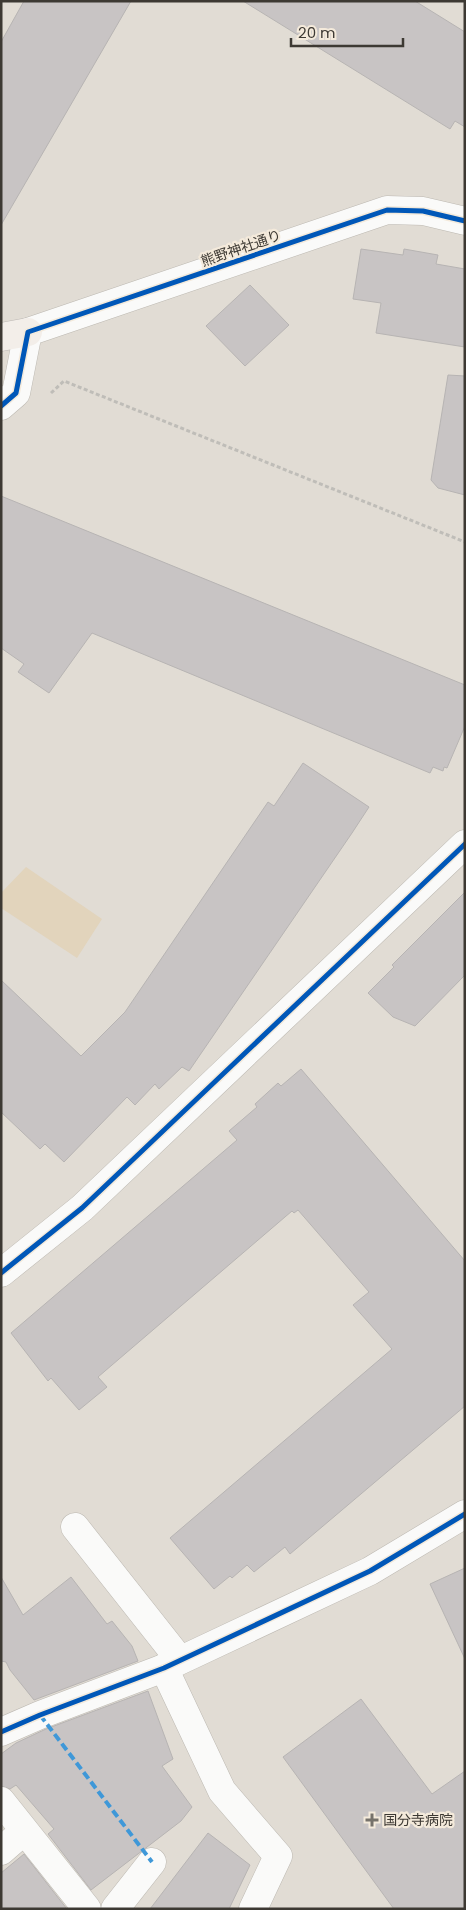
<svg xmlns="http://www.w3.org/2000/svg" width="466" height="1910" font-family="Poppins,'Noto Sans JP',sans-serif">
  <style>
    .green { fill: #e2d4bc }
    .building { fill: #c8c4c4; stroke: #b7b4b3 }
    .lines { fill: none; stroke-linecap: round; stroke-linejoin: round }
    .minor-casing { stroke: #bcb8b1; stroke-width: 29 }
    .major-casing { stroke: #bcb8b4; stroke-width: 29 }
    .path { stroke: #bfbdb8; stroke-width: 3; stroke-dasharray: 4 2.5; stroke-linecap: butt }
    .minor { stroke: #fafaf9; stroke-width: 28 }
    .major { stroke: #f3eee9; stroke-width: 28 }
    .quiet { stroke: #3f98d8; stroke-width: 4; stroke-dasharray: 8 4; stroke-linecap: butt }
    .cycleway-casing { stroke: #f4eadb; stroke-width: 8 }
    .cycleway { stroke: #0057b8; stroke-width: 5 }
    .poi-dot { fill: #76726b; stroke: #f4eadb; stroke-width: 2 }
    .labels { text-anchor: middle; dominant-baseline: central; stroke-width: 4.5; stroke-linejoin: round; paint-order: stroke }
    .street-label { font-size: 14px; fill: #3d3933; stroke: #f4eadb }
    .poi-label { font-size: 14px; fill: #3d3933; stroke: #f4eadb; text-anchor: start }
  </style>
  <rect width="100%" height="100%" fill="#e1dcd4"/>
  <!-- green -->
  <path class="green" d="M 26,867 L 102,919 L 77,958 L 1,908 L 1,893 Z"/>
  <!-- building -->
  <g class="building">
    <path d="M 24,1 L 131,1 L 1,225 L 1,42 Z"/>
    <path d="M 243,1 L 415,1 L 465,32 L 465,127 L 455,121 L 450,129 Z"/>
    <path d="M 361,249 L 403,255 L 404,249 L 438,255 L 436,264 L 465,269 L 465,347 L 376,333 L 381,303 L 353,299 Z"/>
    <path d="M 250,285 L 289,325 L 245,366 L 206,326 Z"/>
    <path d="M 448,375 L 465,376 L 465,495 L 438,488 L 431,480 Z"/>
    <path d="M 1,496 L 465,685 L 465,726 L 447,768 L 444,767 L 443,771 L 433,767 L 430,773 L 92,633 L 49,693 L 18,672 L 24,664 L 1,648 Z"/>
    <path d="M 303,763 L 369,807 L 352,833 L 189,1071 L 182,1067 L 159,1089 L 155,1084 L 135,1105 L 127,1097 L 64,1162 L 45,1144 L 40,1149 L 1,1112 L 1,980 L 81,1056 L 125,1012 L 268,802 L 274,806 Z"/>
    <path d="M 465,892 L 465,975 L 415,1026 L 393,1017 L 368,993 L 394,967 L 392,965 Z"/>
    <path d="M 301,1069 L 465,1261 L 465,1406 L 290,1554 L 285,1547 L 254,1572 L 247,1565 L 232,1578 L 230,1576 L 214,1589 L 170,1538 L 392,1349 L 353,1305 L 369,1292 L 298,1210 L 294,1213 L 292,1211 L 98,1377 L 107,1387 L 79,1410 L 51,1378 L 48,1381 L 11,1333 L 237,1140 L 229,1131 L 257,1107 L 255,1104 L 278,1083 L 281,1086 Z"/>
    <path d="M 465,1568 L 465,1659 L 430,1584 Z"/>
    <path d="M 1,1577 L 23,1615 L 71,1577 L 107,1624 L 112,1621 L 132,1646 L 138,1661 L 34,1700 L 10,1670 L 6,1662 L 1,1661 Z"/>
    <path d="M 148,1691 L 173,1759 L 162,1766 L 192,1807 L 181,1821 L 91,1890 L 48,1834 L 54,1829 L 16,1785 L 10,1789 L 1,1786 L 1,1754 L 16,1743 L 46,1729 Z"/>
    <path d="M 361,1699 L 432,1794 L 465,1771 L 465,1909 L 394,1909 L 283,1757 Z"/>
    <path d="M 208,1833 L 250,1865 L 229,1909 L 150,1909 Z"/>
    <path d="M 24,1854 L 67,1909 L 1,1909 L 1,1873 Z"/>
  </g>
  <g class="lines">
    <!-- minor casing -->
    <g class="minor-casing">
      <g id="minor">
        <path d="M 1,406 L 16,393 L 28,332 L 387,210 L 423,211 L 465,221"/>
        <path d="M 1,1273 L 82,1208 L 465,844"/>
        <path d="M 75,1527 L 180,1660"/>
        <path d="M 164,1668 L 222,1791 L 278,1856 L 253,1909"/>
        <path d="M 1,1732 L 40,1715 L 164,1668 L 370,1571 L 465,1514"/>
        <path d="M 1,1801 L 87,1909"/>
        <path d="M 1,1851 L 24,1831"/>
        <path d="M 115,1909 L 152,1862"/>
      </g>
    </g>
    <!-- major casing -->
    <g class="major-casing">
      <path id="major" d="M 1,337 L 28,332"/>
    </g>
    <!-- path -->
    <path class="path" d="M 51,393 L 64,381 L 465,542"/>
    <!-- minor -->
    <use href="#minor" class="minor"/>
    <!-- major -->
    <use href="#major" class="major"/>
    <!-- quiet -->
    <path class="quiet" d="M 40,1715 L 152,1862"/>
    <!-- cycleway casing -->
    <g class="cycleway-casing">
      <g id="cycleway">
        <path d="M 1,406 L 16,393 L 28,332 L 387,210 L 423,211 L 465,221"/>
        <path d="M 1,1273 L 82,1208 L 465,844"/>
        <path d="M 1,1732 L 40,1715 L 164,1668 L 370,1571 L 465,1514"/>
      </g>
    </g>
    <!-- cycleway -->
    <use href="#cycleway" class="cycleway"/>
  </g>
  <!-- markers -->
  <path class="poi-dot" d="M369.5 1812.5h5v5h5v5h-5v5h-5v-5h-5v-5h5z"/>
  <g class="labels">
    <!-- street labels -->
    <g class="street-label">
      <text transform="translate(241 248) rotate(-19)">熊野神社通り</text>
    </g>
    <!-- poi labels -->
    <g class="poi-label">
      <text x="383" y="1820">国分寺病院</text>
    </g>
  </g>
  <!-- border -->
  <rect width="466" height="1910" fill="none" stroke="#3d3933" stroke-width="5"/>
  <!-- scale -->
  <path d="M291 38v8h112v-8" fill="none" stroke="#3d3933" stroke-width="2.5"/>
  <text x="298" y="38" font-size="15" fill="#3d3933" stroke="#f4eadb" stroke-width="4" paint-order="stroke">20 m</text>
</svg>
